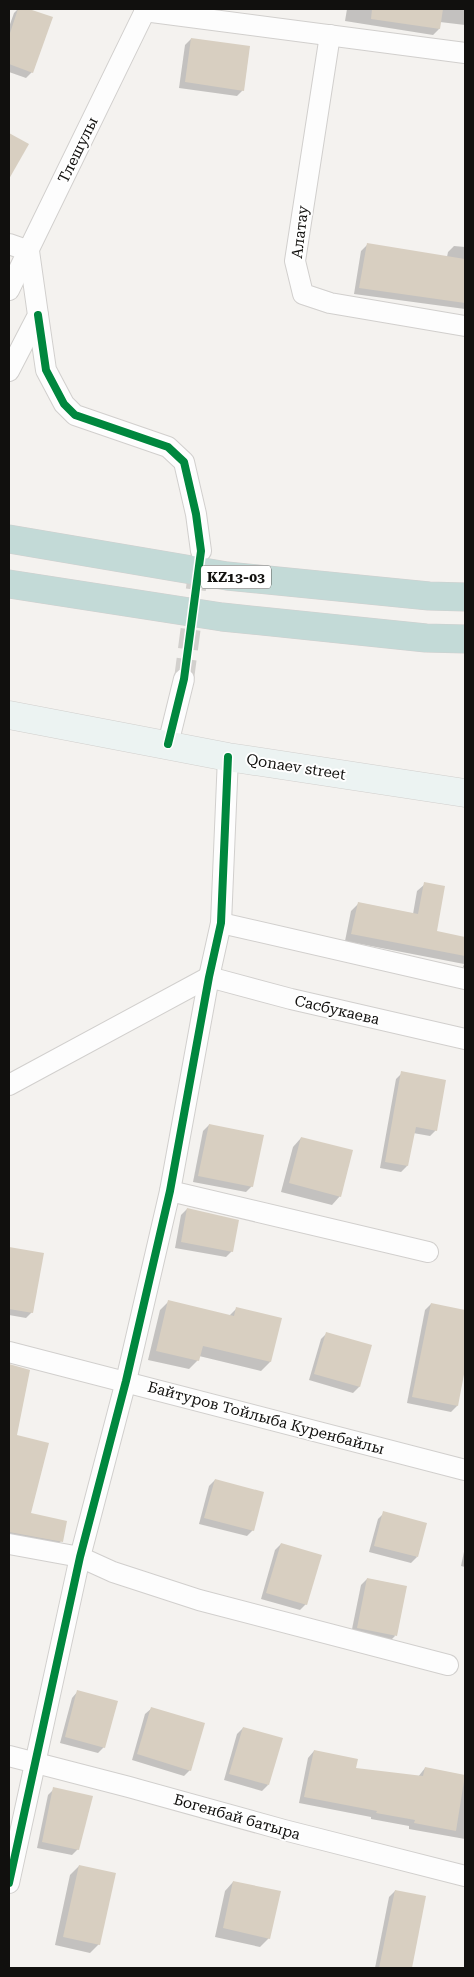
<svg xmlns="http://www.w3.org/2000/svg" width="474" height="1977" font-family="'Roboto Serif',serif">
  <style>
    .shadow { fill: #0003 }
    .building { fill: #d8cfc1 }
    .lines { fill: none; stroke-linecap: round; stroke-linejoin: round }
    .street-tunnel { stroke: #d2d0cd; stroke-width: 20; stroke-dasharray: 20 10; stroke-linecap: butt }
    .street-casing { stroke: #d1cfcd; stroke-width: 22 }
    .secondary-casing { stroke: #d1cfcd; stroke-width: 29 }
    .highway-casing { stroke: #d0cfce; stroke-width: 29 }
    .street { stroke: #fdfdfd; stroke-width: 20 }
    .secondary { stroke: #ecf3f2; stroke-width: 28 }
    .highway { stroke: #c3dad7; stroke-width: 28 }
    .cycleway-casing { stroke: #fff; stroke-width: 11 }
    .cycleway { stroke: #00873e; stroke-width: 8 }
    .labels { text-anchor: middle; dominant-baseline: central; stroke-width: 4; stroke-linejoin: round; paint-order: stroke }
    .shield { fill: #fff; stroke: #585856; stroke-width: 1 }
    .shield-label { font-size: 14px; font-weight: bold; fill: #11100e }
    .street-label { font-size: 15px; fill: #11100e; stroke: #fff }
  </style>
  <rect width="100%" height="100%" fill="#f4f2ef"/>
  <!-- shadow -->
  <g class="shadow">
    <path d="M 18,9 L 26,9 L 52,18 L 32,72 L 26,78 L 9,72 L 9,27 L 14,13 Z"/>
    <path d="M 347,9 L 465,9 L 465,25 L 440,22 L 439,29 L 433,35 L 345,21 Z"/>
    <path d="M 191,39 L 243,90 L 237,96 L 179,88 L 185,45 Z"/>
    <path d="M 367,245 L 447,257 L 448,252 L 454,246 L 465,247 L 465,309 L 354,294 L 361,251 Z"/>
    <path d="M 425,884 L 435,932 L 465,938 L 465,968 L 463,967 L 464,964 L 345,941 L 351,911 L 358,904 L 413,914 L 417,891 Z"/>
    <path d="M 402,1073 L 436,1130 L 430,1136 L 413,1133 L 407,1166 L 401,1172 L 380,1168 L 396,1079 Z"/>
    <path d="M 209,1125 L 252,1186 L 246,1192 L 193,1182 L 203,1131 Z"/>
    <path d="M 301,1138 L 340,1196 L 332,1205 L 281,1192 L 293,1147 Z"/>
    <path d="M 187,1209 L 232,1251 L 226,1257 L 175,1248 L 181,1215 Z"/>
    <path d="M 9,1248 L 42,1254 L 32,1312 L 26,1318 L 9,1315 Z"/>
    <path d="M 169,1301 L 229,1316 L 237,1308 L 280,1319 L 270,1362 L 261,1371 L 199,1356 L 198,1360 L 189,1369 L 148,1360 L 160,1310 Z"/>
    <path d="M 431,1304 L 465,1311 L 465,1363 L 457,1406 L 451,1412 L 407,1403 L 425,1310 Z"/>
    <path d="M 327,1333 L 370,1346 L 359,1387 L 353,1393 L 309,1380 L 321,1339 Z"/>
    <path d="M 9,1365 L 29,1371 L 13,1428 L 9,1427 Z"/>
    <path d="M 9,1434 L 48,1444 L 30,1514 L 61,1541 L 54,1548 L 9,1539 Z"/>
    <path d="M 215,1480 L 253,1530 L 247,1536 L 199,1524 L 209,1486 Z"/>
    <path d="M 384,1513 L 417,1557 L 411,1563 L 369,1552 L 378,1519 Z"/>
    <path d="M 281,1544 L 306,1604 L 300,1610 L 261,1599 L 275,1550 Z"/>
    <path d="M 465,1547 L 465,1567 L 461,1566 Z"/>
    <path d="M 367,1579 L 395,1636 L 389,1642 L 351,1634 L 361,1585 Z"/>
    <path d="M 78,1691 L 104,1747 L 98,1753 L 60,1743 L 72,1698 Z"/>
    <path d="M 152,1708 L 190,1770 L 184,1776 L 132,1760 L 145,1714 Z"/>
    <path d="M 243,1728 L 268,1785 L 262,1791 L 224,1780 L 237,1734 Z"/>
    <path d="M 314,1751 L 354,1769 L 418,1777 L 425,1768 L 465,1776 L 464,1786 L 465,1786 L 465,1839 L 409,1829 L 409,1826 L 371,1819 L 371,1817 L 299,1803 L 308,1758 Z"/>
    <path d="M 54,1789 L 78,1849 L 72,1855 L 37,1848 L 48,1795 Z"/>
    <path d="M 79,1866 L 99,1944 L 90,1953 L 55,1945 L 70,1875 Z"/>
    <path d="M 233,1882 L 269,1938 L 260,1947 L 215,1937 L 225,1891 Z"/>
    <path d="M 395,1891 L 425,1897 L 410,1968 L 375,1968 L 389,1897 Z"/>
  </g>
  <!-- building -->
  <g class="building">
    <path d="M 18,9 L 29,9 L 53,17 L 33,73 L 9,64 L 9,36 Z"/>
    <path d="M 372,9 L 443,9 L 440,29 L 371,19 Z"/>
    <path d="M 191,38 L 250,46 L 244,91 L 185,82 Z"/>
    <path d="M 9,133 L 29,144 L 9,179 Z"/>
    <path d="M 367,243 L 465,259 L 465,303 L 359,288 Z"/>
    <path d="M 424,882 L 445,886 L 437,931 L 465,937 L 465,956 L 351,934 L 358,902 L 418,914 Z"/>
    <path d="M 401,1071 L 446,1080 L 437,1131 L 416,1127 L 408,1166 L 385,1162 Z"/>
    <path d="M 209,1124 L 264,1135 L 253,1187 L 198,1176 Z"/>
    <path d="M 301,1137 L 353,1150 L 341,1197 L 289,1183 Z"/>
    <path d="M 187,1208 L 239,1220 L 233,1252 L 181,1242 Z"/>
    <path d="M 9,1247 L 44,1253 L 33,1313 L 9,1309 Z"/>
    <path d="M 168,1300 L 234,1316 L 236,1307 L 282,1318 L 271,1362 L 203,1346 L 199,1361 L 156,1351 Z"/>
    <path d="M 431,1303 L 465,1310 L 465,1369 L 458,1406 L 412,1397 Z"/>
    <path d="M 326,1332 L 372,1345 L 360,1387 L 314,1374 Z"/>
    <path d="M 9,1364 L 30,1370 L 17,1435 L 49,1443 L 31,1513 L 67,1521 L 63,1542 L 9,1532 Z"/>
    <path d="M 215,1479 L 264,1492 L 254,1531 L 204,1518 Z"/>
    <path d="M 383,1511 L 427,1523 L 418,1557 L 374,1546 Z"/>
    <path d="M 281,1543 L 322,1555 L 307,1605 L 266,1593 Z"/>
    <path d="M 367,1578 L 407,1586 L 397,1636 L 357,1628 Z"/>
    <path d="M 77,1690 L 118,1701 L 105,1748 L 65,1737 Z"/>
    <path d="M 151,1707 L 205,1723 L 191,1771 L 137,1754 Z"/>
    <path d="M 243,1727 L 283,1738 L 269,1785 L 229,1774 Z"/>
    <path d="M 314,1750 L 358,1759 L 356,1768 L 423,1776 L 425,1767 L 465,1775 L 456,1831 L 414,1823 L 415,1820 L 376,1813 L 377,1811 L 304,1797 Z"/>
    <path d="M 53,1787 L 93,1796 L 79,1850 L 42,1842 Z"/>
    <path d="M 79,1865 L 116,1873 L 100,1945 L 63,1937 Z"/>
    <path d="M 233,1881 L 281,1891 L 270,1939 L 223,1928 Z"/>
    <path d="M 395,1890 L 426,1896 L 412,1968 L 379,1968 Z"/>
  </g>
  <g class="lines">
    <!-- street-tunnel -->
    <path class="street-tunnel" d="M 184,679 L 200,558"/>
    <!-- street casing -->
    <g class="street-casing">
      <g id="street">
        <path d="M 144,11 L 465,53"/>
        <path d="M 330,35 L 295,261 L 303,294 L 330,303 L 465,326"/>
        <path d="M 9,244 L 29,251 L 38,315 L 9,371"/>
        <path d="M 9,290 L 146,9"/>
        <path d="M 38,315 L 46,370 L 64,404 L 75,415 L 168,447 L 184,462 L 196,514 L 201,551"/>
        <path d="M 168,744 L 184,679"/>
        <path d="M 221,923 L 465,979"/>
        <path d="M 9,1085 L 209,977 L 291,999 L 465,1039"/>
        <path d="M 170,1191 L 428,1252"/>
        <path d="M 9,1352 L 465,1470"/>
        <path d="M 9,1544 L 80,1557 L 113,1572 L 199,1600 L 448,1665"/>
        <path d="M 9,1756 L 129,1787 L 284,1830 L 465,1876"/>
        <path d="M 9,1883 L 80,1557 L 126,1381 L 170,1191 L 209,977 L 221,923 L 228,757"/>
      </g>
    </g>
    <!-- secondary casing -->
    <g class="secondary-casing">
      <path id="secondary" d="M 9,715 L 228,757 L 465,793"/>
    </g>
    <!-- highway casing -->
    <g class="highway-casing">
      <g id="highway">
        <path d="M 9,539 L 227,576 L 429,596 L 465,597"/>
        <path d="M 9,584 L 222,617 L 426,638 L 465,639"/>
      </g>
    </g>
    <!-- street -->
    <use href="#street" class="street"/>
    <!-- secondary -->
    <use href="#secondary" class="secondary"/>
    <!-- highway -->
    <use href="#highway" class="highway"/>
    <!-- cycleway casing -->
    <g class="cycleway-casing">
      <g id="cycleway">
        <path d="M 38,315 L 46,370 L 64,404 L 75,415 L 168,447 L 184,462 L 196,514 L 201,551 L 184,679 L 168,744"/>
        <path d="M 9,1883 L 80,1557 L 126,1381 L 170,1191 L 209,977 L 221,923 L 228,757"/>
      </g>
    </g>
    <!-- cycleway -->
    <use href="#cycleway" class="cycleway"/>
  </g>
  <g class="labels">
    <!-- shield labels -->
    <rect class="shield" x="201" y="565.5" width="70" height="23" rx="4"/>
    <g class="shield-label">
      <text x="236" y="577">KZ13-03</text>
    </g>
    <!-- street labels -->
    <g class="street-label">
      <text transform="translate(78 150) rotate(-64)">Тлешулы</text>
      <text transform="translate(300 232) rotate(-83)">Алатау</text>
      <text transform="translate(296 767) rotate(9)">Qonaev street</text>
      <text transform="translate(337 1010) rotate(13)">Сасбукаева</text>
      <text transform="translate(266 1418) rotate(15)">Байтуров Тойлыба Куренбайлы</text>
      <text transform="translate(237 1817) rotate(16)">Богенбай батыра</text>
    </g>
  </g>
  <!-- border -->
  <rect width="474" height="1977" fill="none" stroke="#11100e" stroke-width="20"/>
</svg>
